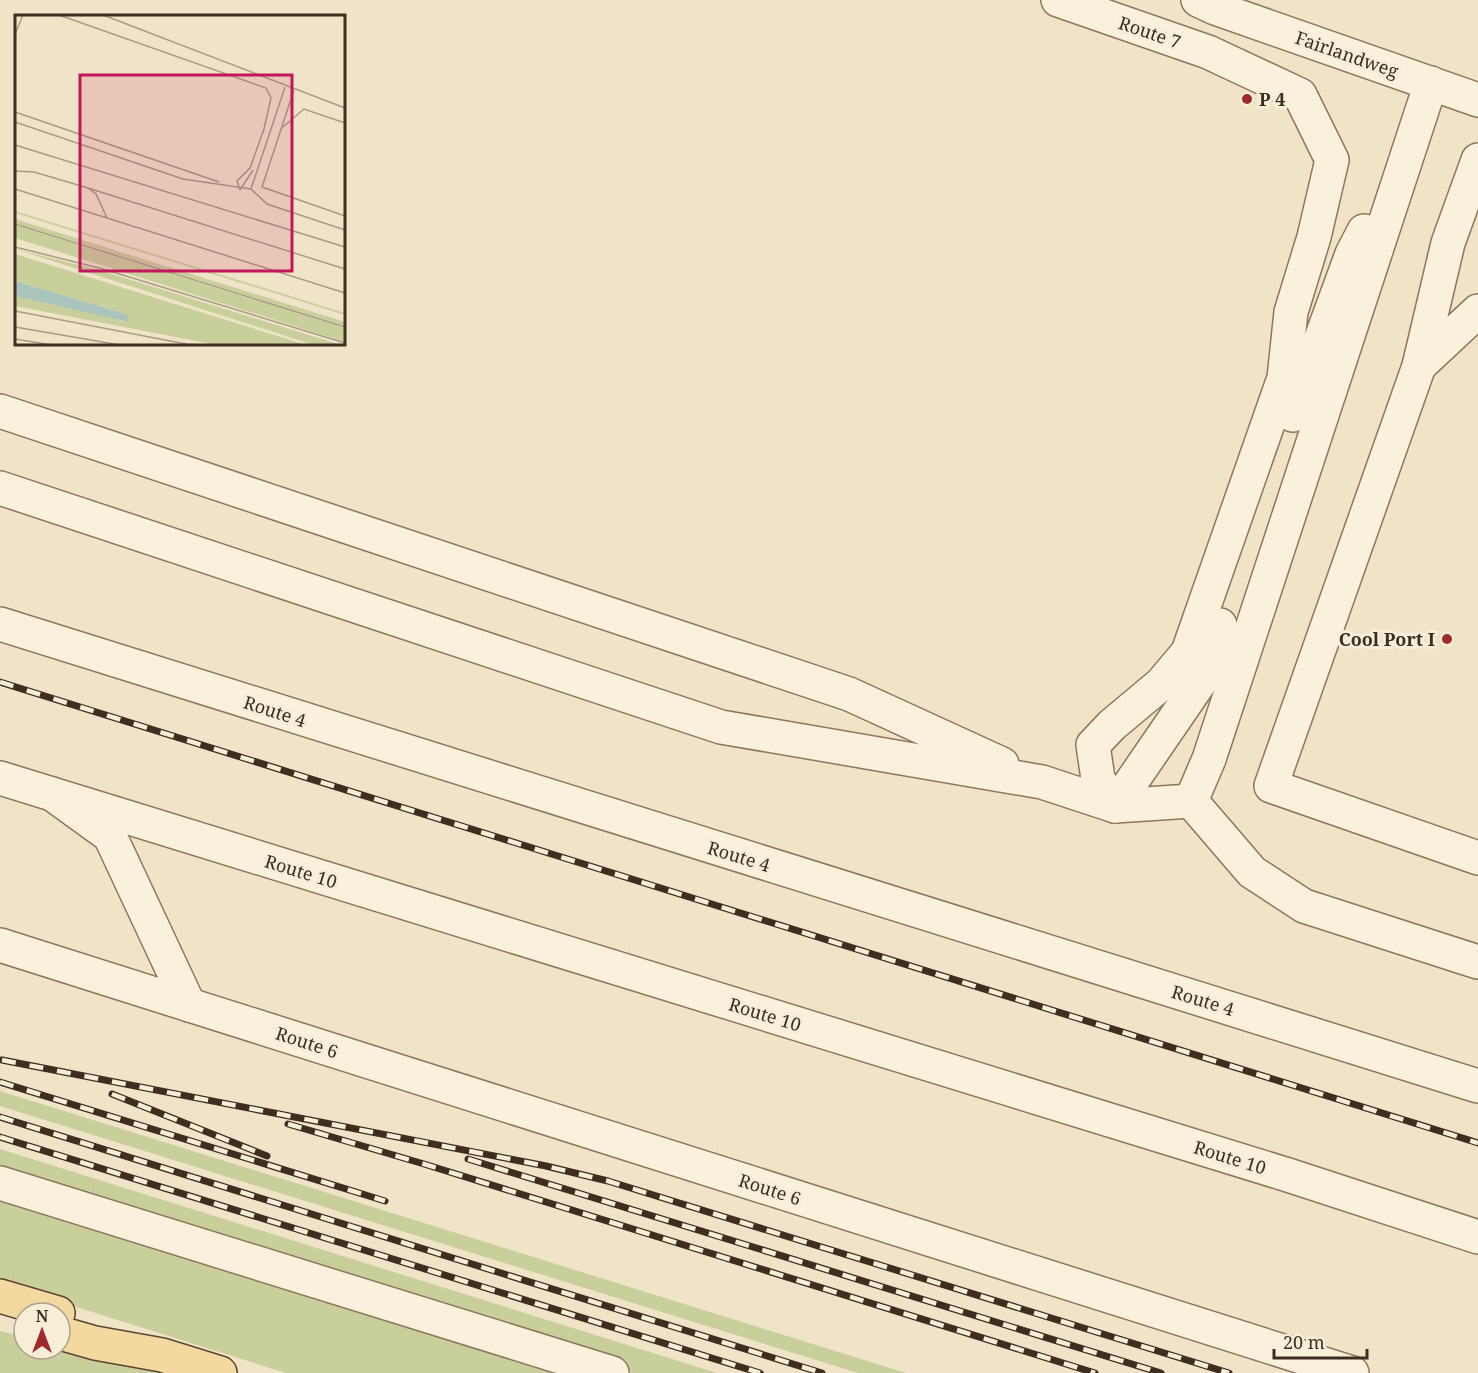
<svg xmlns="http://www.w3.org/2000/svg" width="1478" height="1373" font-family="'Noto Serif',serif">
  <style>
    .green { fill: #c9cf9b }
    .lines { fill: none; stroke-linecap: round; stroke-linejoin: round }
    .minor-casing { stroke: #8d765c; stroke-width: 36 }
    .major-casing { stroke: #5b4430; stroke-width: 36 }
    .minor { stroke: #faf1dc; stroke-width: 33 }
    .major { stroke: #f3d9a0; stroke-width: 33 }
    .rail-casing { stroke: #3d2e20; stroke-width: 7 }
    .rail { stroke: #f7eed8; stroke-width: 4.5; stroke-dasharray: 14; stroke-linecap: butt }
    .poi-dot { fill: #9e2a2b; stroke: #f7eed8; stroke-width: 2 }
    .labels { text-anchor: middle; dominant-baseline: central; stroke-width: 6; stroke-linejoin: round; paint-order: stroke }
    .street-label { font-size: 18px; fill: #3d2e20; stroke: #f7eed8 }
    .poi-label { font-size: 18px; font-weight: bold; fill: #3d2e20; stroke: #f7eed8; text-anchor: start }
    .inset-road { fill: none; stroke: #a89b85; stroke-width: 1.5 }
    .view { fill: #c2185b; fill-opacity: 0.15; stroke: #c2185b; stroke-width: 3 }
    .inset-edge { fill: none; stroke: #3d2e20; stroke-width: 3 }
  </style>
  <rect width="100%" height="100%" fill="#f0e4c8"/>
  <!-- green -->
  <g class="green">
    <path d="M 0,1091 L 906,1373 L 858,1373 L 0,1106 Z"/>
    <path d="M 0,1149 L 717,1373 L 632,1373 L 0,1176 Z"/>
    <path d="M 0,1190 L 589,1373 L 286,1373 L 0,1283 Z"/>
    <path d="M 0,1331 L 24,1337 L 24,1349 L 60,1349 L 131,1364 L 161,1373 L 0,1373 Z"/>
  </g>
  <g class="lines">
    <!-- minor casing -->
    <g class="minor-casing">
      <g id="minor">
        <path d="M 1058,0 L 1208,52 L 1300,95 L 1332,160 L 1314,237 L 1291,312 L 1284,378 L 1188,652 L 1161,684 L 1112,725 L 1093,745 L 1098,779 L 1115,806"/>
        <path d="M 1198,0 L 1215,8 L 1478,100"/>
        <path d="M 1478,160 L 1448,243 L 1419,366 L 1271,786 L 1478,858"/>
        <path d="M 1419,366 L 1478,311"/>
        <path d="M 0,411 L 849,694 L 1002,764"/>
        <path d="M 1293,415 L 1352,254 L 1364,231"/>
        <path d="M 0,488 L 721,727 L 1042,782 L 1115,806 L 1191,801"/>
        <path d="M 0,624 L 1478,1086"/>
        <path d="M 0,778 L 52,794 L 110,836 L 189,1005"/>
        <path d="M 52,794 L 1288,1175 L 1478,1237"/>
        <path d="M 1191,801 L 1209,759 L 1431,83"/>
        <path d="M 1191,801 L 1252,872 L 1304,906 L 1478,962"/>
        <path d="M 1115,806 L 1200,682 L 1220,625"/>
        <path d="M 0,945 L 1352,1373"/>
        <path d="M 0,1183 L 612,1373"/>
      </g>
    </g>
    <!-- major casing -->
    <g class="major-casing">
      <g id="major">
        <path d="M 0,1296 L 58,1313"/>
        <path d="M 60,1333 L 95,1343 L 162,1355 L 220,1373"/>
      </g>
    </g>
    <!-- minor -->
    <use href="#minor" class="minor"/>
    <!-- major -->
    <use href="#major" class="major"/>
    <!-- rail casing -->
    <g class="rail-casing">
      <g id="rail">
        <path d="M 0,682 L 1478,1143"/>
        <path d="M 2,1060 L 546,1166 L 608,1181 L 1229,1373"/>
        <path d="M 0,1082 L 385,1201"/>
        <path d="M 112,1094 L 267,1156"/>
        <path d="M 0,1117 L 822,1373"/>
        <path d="M 288,1124 L 424,1164 L 1095,1373"/>
        <path d="M 0,1137 L 760,1373"/>
        <path d="M 468,1159 L 1161,1373"/>
      </g>
    </g>
    <!-- rail -->
    <use href="#rail" class="rail"/>
  </g>
  <!-- markers -->
  <g class="poi-dot">
    <circle cx="1247" cy="99" r="6"/>
    <circle cx="1447" cy="639" r="6"/>
  </g>
  <g class="labels">
    <!-- street labels -->
    <g class="street-label">
      <text transform="translate(1150 32) rotate(19)">Route 7</text>
      <text transform="translate(1347 54) rotate(19)">Fairlandweg</text>
      <text transform="translate(275 711) rotate(18)">Route 4</text>
      <text transform="translate(739 856) rotate(17)">Route 4</text>
      <text transform="translate(301 871) rotate(17)">Route 10</text>
      <text transform="translate(1203 1000) rotate(17)">Route 4</text>
      <text transform="translate(765 1014) rotate(17)">Route 10</text>
      <text transform="translate(307 1042) rotate(18)">Route 6</text>
      <text transform="translate(1230 1157) rotate(17)">Route 10</text>
      <text transform="translate(770 1189) rotate(18)">Route 6</text>
    </g>
    <!-- poi labels -->
    <g class="poi-label">
      <text x="1259" y="99">P 4</text>
      <text x="1435" y="639" text-anchor="end">Cool Port I</text>
    </g>
  </g>
  <!-- overview -->
  <g transform="translate(15 15)">
    <rect width="330" height="330" fill="#f0e4c8"/>
    <path d="M 0,196 L 330,298 L 330,300 L 0,198 ZM 0,204 L 330,307 L 330,311 L 0,208 ZM 0,210 L 330,313 L 330,327 L 0,223 ZM 0,234 L 84,255 L 326,330 L 299,330 ZM 0,239 L 291,330 L 202,330 L 0,291 L 0,281 L 90,298 L 109,307 L 111,299 L 0,266 Z" fill="#c9cf9b"/>
    <path d="M 0,266 L 111,299 L 114,307 L 0,281 Z" fill="#a9c4bc"/>
    <path class="inset-road" d="M 44,0 L 251,73 L 256,83 L 249,114 L 235,153 L 222,166 L 225,175M 88,0 L 330,93M 0,19 L 8,0M 279,75 L 247,172 L 330,201M 0,97 L 204,167M 0,107 L 168,164 L 236,174M 268,112 L 289,94 L 330,108M 0,130 L 330,232M 0,156 L 19,157 L 73,173 L 81,179 L 92,203M 73,173 L 330,254M 0,174 L 330,278M 236,174 L 270,72M 236,174 L 252,189 L 330,215M 225,175 L 238,155M 0,209 L 330,312M 0,232 L 88,254 L 330,328M 0,296 L 176,330M 0,312 L 105,330M 0,324 L 37,330"/>
    <path class="view" d="M 65,60 L 277,60 L 277,256 L 65,256 Z"/>
    <rect width="330" height="330" class="inset-edge"/>
  </g>
  <!-- north arrow -->
  <g transform="translate(42 1331)"><circle r="28" fill="#f7eed8" stroke="#ada18e" stroke-width="1.5"/>
  <path d="M0-4.5L10 22L0 15L-10 22Z" fill="#9e2a2b"/>
  <text y="-9" font-size="16" font-weight="bold" text-anchor="middle" fill="#3d2e20">N</text>
  </g>
  <!-- scale -->
  <path d="M1274 1349v9h93v-9" fill="none" stroke="#3d2e20" stroke-width="3"/>
  <text x="1283" y="1349" font-size="18" fill="#3d2e20" stroke="#f7eed8" stroke-width="4.5" paint-order="stroke">20 m</text>
</svg>
